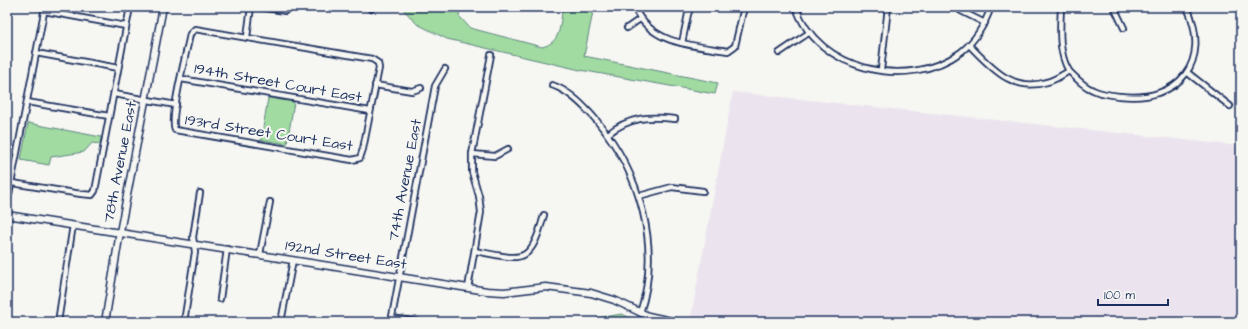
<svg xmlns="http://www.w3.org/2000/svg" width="1248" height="329" font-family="'Architects Daughter',sans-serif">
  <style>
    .built { fill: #ebe4ef }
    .green { fill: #a1dba1; stroke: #5e8580 }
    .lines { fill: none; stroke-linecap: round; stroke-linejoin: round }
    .street-casing { stroke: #1b2f5e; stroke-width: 8 }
    .secondary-casing { stroke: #1b2f5e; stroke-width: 9 }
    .street { stroke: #f6f6f2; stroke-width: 4.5 }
    .secondary { stroke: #f6f6f2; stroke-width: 6 }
    .rail-casing { stroke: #1b2f5e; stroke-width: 3 }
    .rail { stroke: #f6f6f2; stroke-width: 1.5; stroke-dasharray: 4.5; stroke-linecap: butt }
    .labels { text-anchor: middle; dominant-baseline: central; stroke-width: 4; stroke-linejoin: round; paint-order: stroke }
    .street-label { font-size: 15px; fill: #1b2f5e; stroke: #f6f6f2 }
  </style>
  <rect width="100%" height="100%" fill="#f6f6f2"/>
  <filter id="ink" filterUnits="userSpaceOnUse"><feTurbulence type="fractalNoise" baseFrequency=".025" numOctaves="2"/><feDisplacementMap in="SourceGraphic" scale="8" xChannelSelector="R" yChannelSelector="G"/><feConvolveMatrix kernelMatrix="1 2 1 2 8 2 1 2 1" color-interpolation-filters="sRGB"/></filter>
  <g filter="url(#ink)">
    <!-- built -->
    <path class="built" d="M 733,92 L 1241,146 L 1241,322 L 690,322 Z"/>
    <!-- green -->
    <g class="green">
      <path d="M 401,7 L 460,7 L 459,16 L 470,28 L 542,47 C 562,42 559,26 563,7 L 594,7 L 584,56 L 718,83 L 715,94 L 580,70 L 447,39 L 417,24 Z"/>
      <path d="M 268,98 L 294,102 L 287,144 L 261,140 Z"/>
      <path d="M 28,123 L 101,137 L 100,144 L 92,143 L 84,152 L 51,157 L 49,165 L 21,160 Z"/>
      <path d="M 622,314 L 638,322 L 598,322 L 597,318 Z"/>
    </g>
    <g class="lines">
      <!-- street casing -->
      <g class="street-casing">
        <g id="street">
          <path d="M 259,7 L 285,11 L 286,7"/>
          <path d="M 634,7 C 651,45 692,45 728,51 L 735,46 L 744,7"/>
          <path d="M 796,7 C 817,71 909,91 961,52 C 975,41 985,24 991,7"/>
          <path d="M 1061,7 C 1060,28 1058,53 1069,71"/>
          <path d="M 1114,7 L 1124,28"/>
          <path d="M 371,9 L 372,7"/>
          <path d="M 44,11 L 126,26"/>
          <path d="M 961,11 L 985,23"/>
          <path d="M 627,28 L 640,19"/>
          <path d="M 195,29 L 372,59 L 378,63 L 379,68 L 363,149 L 360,158 L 352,160 L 175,130 C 169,118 187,51 190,34 Z"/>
          <path d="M 247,37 L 251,7"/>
          <path d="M 682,43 L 688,14 L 691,7"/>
          <path d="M 969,45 C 991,67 1012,93 1047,82 C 1055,80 1062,75 1069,71 C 1077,79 1083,86 1093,90 C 1101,94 1111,95 1120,96 C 1179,103 1212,62 1187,7"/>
          <path d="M 36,53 L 118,68"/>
          <path d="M 779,53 L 810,32"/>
          <path d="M 881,70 L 888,7"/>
          <path d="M 1188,73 L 1230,106"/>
          <path d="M 181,79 L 370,111"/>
          <path d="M 375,85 L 412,91 L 421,88"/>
          <path d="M 552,85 C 570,91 585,107 597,121 C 640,173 662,247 640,313"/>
          <path d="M 114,94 L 176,105"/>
          <path d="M 27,102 L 109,116"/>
          <path d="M 608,134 C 629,117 649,116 675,119"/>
          <path d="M 472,154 L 495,156 L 508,149"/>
          <path d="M 12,183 L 81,194 L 92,195 L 95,191 L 130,7"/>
          <path d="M 9,194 L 45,7"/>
          <path d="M 639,196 L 672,187 L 703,191"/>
          <path d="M 475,251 C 523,260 530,266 544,215"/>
          <path d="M 260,254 L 270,202"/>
          <path d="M 468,288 L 481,212 L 479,196 L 472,172 L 472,154 L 491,55"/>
          <path d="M 220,299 L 227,249"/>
          <path d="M 392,318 L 419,322"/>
          <path d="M 58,322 L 73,225"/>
          <path d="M 184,322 L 195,252 L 193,237 L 200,193"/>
          <path d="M 281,322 L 293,260"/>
          <path d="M 391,322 L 435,86 L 445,69"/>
        </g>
      </g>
      <!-- secondary casing -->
      <g class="secondary-casing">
        <g id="secondary">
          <path d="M 7,215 L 487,291 L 504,292 L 546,287 L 591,293 L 614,300 L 648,316 L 676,322"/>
          <path d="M 105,322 L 120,232 L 163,7"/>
        </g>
      </g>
      <!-- street -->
      <use href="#street" class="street"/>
      <!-- secondary -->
      <use href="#secondary" class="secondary"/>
      <!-- rail casing -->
      <g class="rail-casing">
        <path id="rail" d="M 1238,7 L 1241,14"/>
      </g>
      <!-- rail -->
      <use href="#rail" class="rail"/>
    </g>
  </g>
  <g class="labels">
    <!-- street labels -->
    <g class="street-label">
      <text transform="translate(278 83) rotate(10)">194th Street Court East</text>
      <text transform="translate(269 133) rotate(9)">193rd Street Court East</text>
      <text transform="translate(120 162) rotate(-79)">78th Avenue East</text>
      <text transform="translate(405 180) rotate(-79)">74th Avenue East</text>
      <text transform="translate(346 255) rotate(9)">192nd Street East</text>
    </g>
  </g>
  <!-- margin -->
  <rect width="1248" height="329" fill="none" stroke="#f6f6f2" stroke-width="24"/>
  <rect x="12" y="12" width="1224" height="305" fill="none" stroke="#1b2f5e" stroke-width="1.5" filter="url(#ink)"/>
  <!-- scale -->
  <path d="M1098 299v6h70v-6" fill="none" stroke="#1b2f5e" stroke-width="2"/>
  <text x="1104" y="299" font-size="12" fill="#1b2f5e" stroke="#f6f6f2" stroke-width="3" paint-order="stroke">100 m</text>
</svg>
